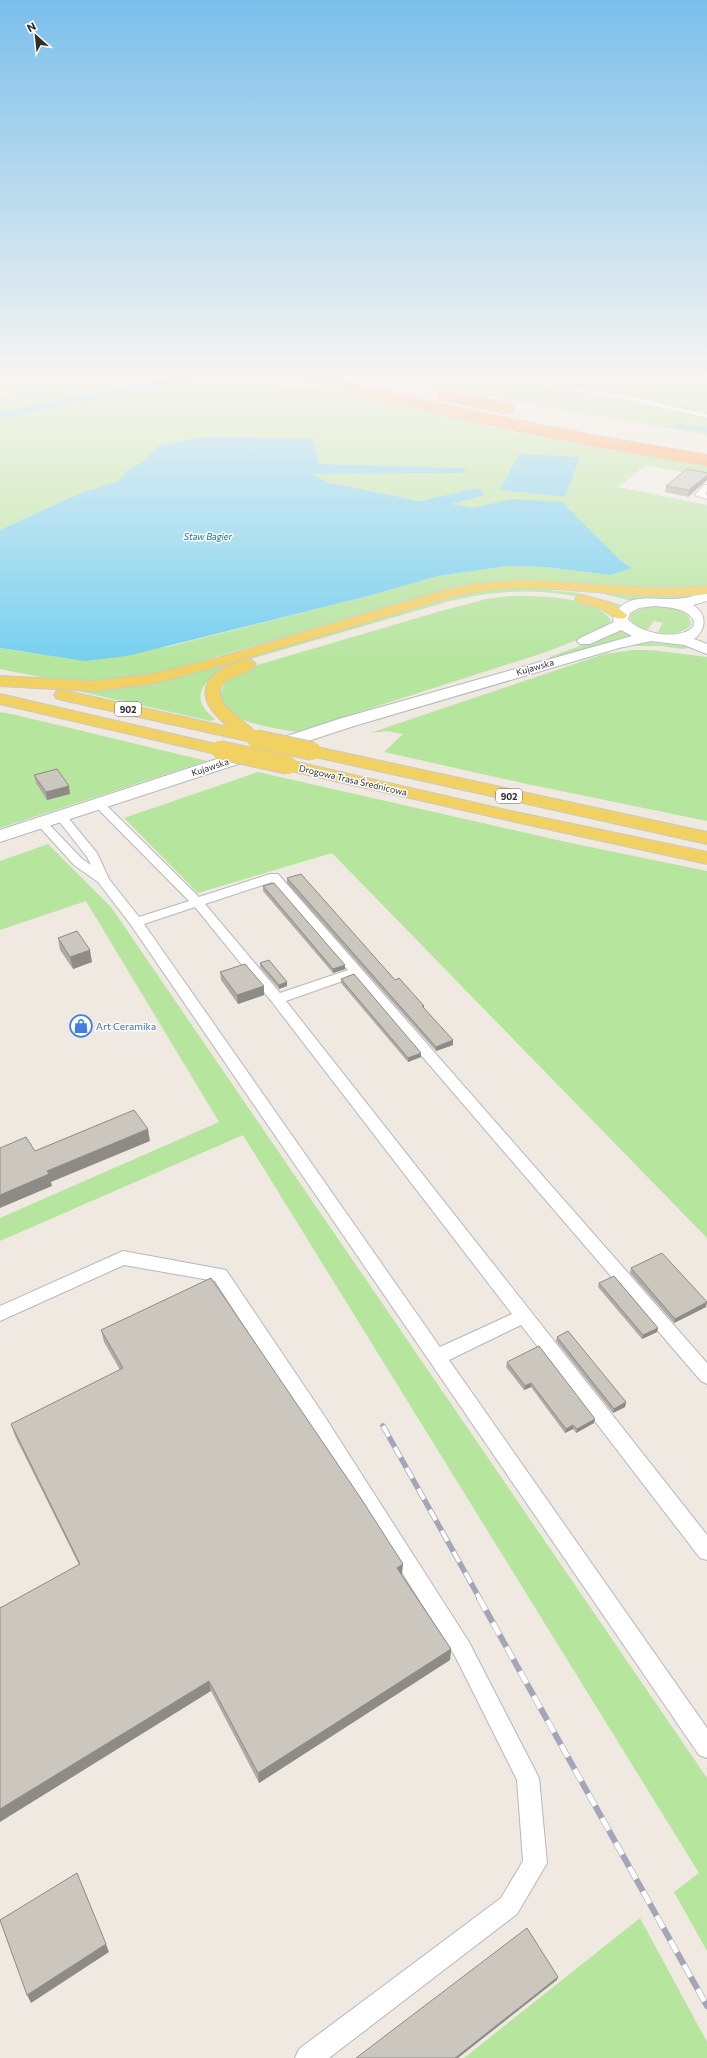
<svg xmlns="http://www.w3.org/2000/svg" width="707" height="2058" font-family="Commissioner,sans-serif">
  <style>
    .green { fill: #b6e59e }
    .water { fill: #75cff0 }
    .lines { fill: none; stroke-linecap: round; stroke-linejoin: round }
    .stream { stroke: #75cff0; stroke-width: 3.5 }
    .lane-casing { stroke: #b4b7c1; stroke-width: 2 }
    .secondary-casing { stroke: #b4b7c1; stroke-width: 2 }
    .primary-casing { stroke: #c9c9c9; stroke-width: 2 }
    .lane { fill: #fff; fill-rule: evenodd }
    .secondary { fill: #fff; fill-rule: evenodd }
    .primary { fill: #f2d163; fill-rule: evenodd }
    .rail-far1-casing { stroke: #a3a6b8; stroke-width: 5.5 }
    .rail-casing { stroke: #a3a6b8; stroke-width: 6 }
    .rail-far1 { stroke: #fff; stroke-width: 4; stroke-dasharray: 12; stroke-linecap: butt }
    .rail { stroke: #fff; stroke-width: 5; stroke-dasharray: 14; stroke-linecap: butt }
    .primary-bridge-casing { stroke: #c9c9c9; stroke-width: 20; stroke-linecap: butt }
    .highway-bridge-casing { stroke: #c9c9c9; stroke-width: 12; stroke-linecap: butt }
    .primary-bridge { stroke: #f2d163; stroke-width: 18 }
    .highway-bridge { stroke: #ffa35c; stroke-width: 12 }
    .wall { fill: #afaba4 }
    .shaded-wall { fill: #8e8b86 }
    .building { fill: #cbc7bf; stroke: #8e8b86 }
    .labels { text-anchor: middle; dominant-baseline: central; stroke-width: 3; stroke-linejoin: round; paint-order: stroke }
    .far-water-label { font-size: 9px; font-style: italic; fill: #0d6fa3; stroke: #fff }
    .far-street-label { font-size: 9px; fill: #2e2e2e; stroke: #fff }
    .shield { fill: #fff; stroke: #6d6d6d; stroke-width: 1 }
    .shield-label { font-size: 9px; font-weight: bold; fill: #2e2e2e }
    .shop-label { font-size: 10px; fill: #366cbe; stroke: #fff; text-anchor: start }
  </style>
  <rect width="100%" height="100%" fill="#efe9e1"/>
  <!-- green -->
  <g class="green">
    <path d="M 0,375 L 119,375 L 0,393 Z"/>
    <path d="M 133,375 L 186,375 L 0,412 L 0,395 Z"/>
    <path d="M 214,375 L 245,375 L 295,388 L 323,387 L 513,432 L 707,466 L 707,477 L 646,465 L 618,487 L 707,505 L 707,586 L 697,589 L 609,589 L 552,581 L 520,580 L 462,585 L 167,671 C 146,676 125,680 104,681 C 69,684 34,676 0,669 L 0,648 L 30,653 L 167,647 L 372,595 L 438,576 L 507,566 L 545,567 L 611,575 L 632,568 L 620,560 L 511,499 L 472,508 L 450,504 L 485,495 L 477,488 L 419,501 L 327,482 L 311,474 L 461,473 L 467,468 L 319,464 L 313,438 L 201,437 L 158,446 L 144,461 L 128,469 L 119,481 L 78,494 L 0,530 L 0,418 Z"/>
    <path d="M 274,375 L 283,375 L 316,385 L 297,385 L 271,378 Z"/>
    <path d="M 394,375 L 469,375 L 648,403 L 707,418 L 707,435 L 502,399 Z"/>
    <path d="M 489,375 L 707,375 L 707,415 L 638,398 L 593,391 L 598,385 L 603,384 L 597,382 L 583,388 L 575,388 Z"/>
    <path d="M 527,588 L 579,593 L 622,605 L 618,607 C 560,588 510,587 450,601 L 237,663 C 212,674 182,694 215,719 L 211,721 L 78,691 L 80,690 L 124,688 L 156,683 L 471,593 L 499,589 Z"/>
    <path d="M 707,592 L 678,600 L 627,600 L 601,593 L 660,596 Z"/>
    <path d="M 509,596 C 537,596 593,595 611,620 L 607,626 L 595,633 L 546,652 L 297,732 C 276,728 220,723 221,695 C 221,680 239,673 251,667 L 441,611 L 486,599 Z"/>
    <path d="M 647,607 C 659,606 692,606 691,625 C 684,633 668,636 658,632 L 663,623 L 654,621 L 648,629 C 639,629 631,625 630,616 L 633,612 Z"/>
    <path d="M 620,631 L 633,637 L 550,658 L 550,657 Z"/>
    <path d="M 642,642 L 693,646 L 683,649 L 661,646 L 627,646 Z"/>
    <path d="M 633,650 L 652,650 L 707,657 L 707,821 L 527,784 L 384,752 L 403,734 L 387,731 L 370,733 L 604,654 Z"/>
    <path d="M 0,712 L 16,715 L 207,761 L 0,828 Z"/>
    <path d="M 258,772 L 566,842 L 707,871 L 707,1238 L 332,853 L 198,893 L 124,818 Z"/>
    <path d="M 48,844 L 111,907 L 707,1778 L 707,1951 L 674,1892 L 699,1873 L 243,1135 L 0,1241 L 0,1218 L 219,1122 L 86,901 L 0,930 L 0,861 Z"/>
    <path d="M 640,1918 L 707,2042 L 707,2058 L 464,2058 Z"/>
  </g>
  <!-- water -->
  <g class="water">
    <path d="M 186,375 L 214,375 L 0,418 L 0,412 Z"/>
    <path d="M 201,437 L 313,438 L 319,464 L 468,468 L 461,473 L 312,474 L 327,482 L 419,501 L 477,488 L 485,495 L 451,504 L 472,508 L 511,499 L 562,502 L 620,560 L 632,568 L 611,575 L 545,567 L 507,566 L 438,576 L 372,595 L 127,656 L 85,661 L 0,648 L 0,530 L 78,494 L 119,481 L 128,469 L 144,461 L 158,446 Z"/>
    <path d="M 519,454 L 580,457 L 565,497 L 500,490 Z"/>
  </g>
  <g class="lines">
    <!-- stream -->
    <path class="stream" d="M 678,426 L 707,430"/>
    <!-- lane casing -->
    <g class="lane-casing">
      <g id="lane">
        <path d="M 259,375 C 268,374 284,384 297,384 C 319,385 347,372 364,375 C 359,379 350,380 344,382 C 318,388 280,396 259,375 Z"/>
        <path d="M 474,375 L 487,375 L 628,396 L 707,414 L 707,418 L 628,400 Z"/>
        <path d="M 704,485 L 707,485 L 707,491 L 705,494 L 707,495 L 707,499 L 695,495 Z"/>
        <path d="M 99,801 L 103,802 L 199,897 L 270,874 L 278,874 L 707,1363 L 707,1384 L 701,1381 L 354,977 L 286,1001 L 707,1535 L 707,1560 L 700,1558 L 521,1325 L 449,1360 L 707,1728 L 707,1758 L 699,1755 L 131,925 L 98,882 L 74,865 L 35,822 L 41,819 L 45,820 L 82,859 L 91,865 L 87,857 L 55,816 L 57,814 L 65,814 L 97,853 L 109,879 L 139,917 L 189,901 L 95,806 L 93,804 ZM 272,882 L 348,970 L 280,993 L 205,904 ZM 195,907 L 272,1002 L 512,1314 L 440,1347 L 144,924 Z"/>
        <path d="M 123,1251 L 226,1270 L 323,1414 L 469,1642 L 539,1778 L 547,1863 L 517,1914 L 329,2058 L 295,2058 L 299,2049 L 501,1898 L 523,1861 L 517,1780 L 455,1656 L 309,1426 L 215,1281 L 124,1265 L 0,1321 L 0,1306 Z"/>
      </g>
    </g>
    <!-- secondary casing -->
    <g class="secondary-casing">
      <path id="secondary" d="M 707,593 L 707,601 L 693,605 C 707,614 707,629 694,639 L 707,644 L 707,654 L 684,645 L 651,641 L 619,648 L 354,726 L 0,842 L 0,830 L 342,718 L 632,636 L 621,630 L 590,644 L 580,644 L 577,641 L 580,638 L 614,622 L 613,620 C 623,591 650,600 674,599 C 685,599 696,595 707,593 ZM 655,606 C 667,607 688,608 694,621 L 693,627 C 679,641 640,634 628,619 L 630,613 L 639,608 Z"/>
    </g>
    <!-- primary casing -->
    <g class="primary-casing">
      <g id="primary">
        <path d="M 521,580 C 583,581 644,592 707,586 L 707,594 C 644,601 584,588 522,588 C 498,588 475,592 452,597 L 227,664 L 151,684 L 93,691 L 0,686 L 0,676 L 93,681 L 151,674 L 217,658 L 444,590 L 479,583 Z"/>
        <path d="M 582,595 L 611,603 L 627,615 L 625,618 C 614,621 609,612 599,608 C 592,606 584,604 577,602 L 575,599 L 577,596 Z"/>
        <path d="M 248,659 L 253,661 L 256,664 C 245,680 205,675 226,707 L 264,739 L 262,743 L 256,744 L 247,741 L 62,700 L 56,698 L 54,695 L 56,692 L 62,690 L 229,727 C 189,696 203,670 248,659 Z"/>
        <path d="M 0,694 L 220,745 L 226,746 L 229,750 L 226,754 L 220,755 L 0,704 Z"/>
        <path d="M 312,746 L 707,832 L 707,844 L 306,755 L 303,751 L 306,747 Z"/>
        <path d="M 288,760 L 520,813 L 707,852 L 707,864 L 520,823 L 282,769 L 279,765 L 282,761 Z"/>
      </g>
    </g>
    <!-- lane -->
    <use href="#lane" class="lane"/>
    <!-- secondary -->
    <use href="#secondary" class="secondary"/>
    <!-- primary -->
    <use href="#primary" class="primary"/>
    <!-- rail-far1 casing -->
    <g class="rail-far1-casing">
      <path id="rail-far1" d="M 383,1426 L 480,1599"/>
    </g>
    <!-- rail casing -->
    <g class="rail-casing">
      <path id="rail" d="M 479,1598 L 707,2006"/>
    </g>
    <!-- rail-far1 -->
    <use href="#rail-far1" class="rail-far1"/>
    <!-- rail -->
    <use href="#rail" class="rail"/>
    <!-- primary-bridge casing -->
    <g class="primary-bridge-casing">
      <g id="primary-bridge">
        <path d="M 256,739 L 312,751"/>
        <path d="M 220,750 L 288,765"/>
      </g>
    </g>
    <!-- highway-bridge casing -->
    <g class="highway-bridge-casing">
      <g id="highway-bridge">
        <path d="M 303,375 C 436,411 571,438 707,460"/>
        <path d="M 443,395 L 509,409"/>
      </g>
    </g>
    <!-- primary-bridge -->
    <use href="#primary-bridge" class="primary-bridge"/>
    <!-- highway-bridge -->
    <use href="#highway-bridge" class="highway-bridge"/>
  </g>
  <!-- wall -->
  <g class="wall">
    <path d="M 707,473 L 688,497 L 665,492 L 666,486 Z"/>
    <path d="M 34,775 L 70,794 L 47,800 L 36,783 Z"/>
    <path d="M 287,878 L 395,980 L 424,1006 L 424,1009 L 453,1045 L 436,1051 L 287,883 Z"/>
    <path d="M 263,886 L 345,969 L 333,973 L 263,891 Z"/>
    <path d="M 58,938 L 92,962 L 73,969 L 60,950 Z"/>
    <path d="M 260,963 L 287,986 L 279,989 L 260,967 Z"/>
    <path d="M 220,972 L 264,986 L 264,995 L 238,1004 L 221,980 Z"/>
    <path d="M 341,979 L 421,1057 L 408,1062 L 341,983 Z"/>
    <path d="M 631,1268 L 706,1307 L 674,1323 L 630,1273 Z"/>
    <path d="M 599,1283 L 658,1328 L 657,1332 L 642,1339 L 598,1287 Z"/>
    <path d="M 101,1330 L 402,1575 L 451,1649 L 450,1660 L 259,1783 L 211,1691 L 79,1565 L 15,1436 L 11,1424 L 120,1370 L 104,1342 Z"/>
    <path d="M 557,1337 L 626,1402 L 625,1407 L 613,1413 L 556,1341 Z"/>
    <path d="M 507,1362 L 595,1419 L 594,1423 L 576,1433 L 573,1429 L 565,1433 L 531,1387 L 524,1390 L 506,1367 Z"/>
  </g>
  <!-- shaded-wall -->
  <g class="shaded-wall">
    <path d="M 707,475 L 707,480 L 688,497 L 689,490 Z"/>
    <path d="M 69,786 L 70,794 L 47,800 L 46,792 Z"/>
    <path d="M 90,950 L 92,962 L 73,969 L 70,957 Z"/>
    <path d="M 345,965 L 345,969 L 333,973 L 333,969 Z"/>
    <path d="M 287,982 L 287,986 L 279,989 L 279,985 Z"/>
    <path d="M 264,986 L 264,995 L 238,1004 L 237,995 Z"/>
    <path d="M 453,1040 L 453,1045 L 436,1051 L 436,1047 Z"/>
    <path d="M 421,1053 L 421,1057 L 408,1062 L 408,1058 Z"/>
    <path d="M 148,1129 L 150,1141 L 51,1182 L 52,1186 L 0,1208 L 0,1195 L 47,1171 Z"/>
    <path d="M 707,1302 L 706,1307 L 674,1323 L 675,1319 Z"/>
    <path d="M 658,1328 L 657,1332 L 642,1339 L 643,1335 Z"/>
    <path d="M 531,1383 L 531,1387 L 524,1390 L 525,1386 Z"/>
    <path d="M 626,1402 L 625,1407 L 613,1413 L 614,1409 Z"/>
    <path d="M 595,1419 L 594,1423 L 576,1433 L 577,1429 Z"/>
    <path d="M 573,1425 L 573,1429 L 565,1433 L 566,1429 Z"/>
    <path d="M 403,1564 L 402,1575 L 397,1568 Z"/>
    <path d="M 451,1649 L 450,1660 L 259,1783 L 258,1773 Z"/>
    <path d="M 209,1681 L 211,1691 L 0,1822 L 0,1809 Z"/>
    <path d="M 106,1944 L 109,1952 L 31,2003 L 27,1995 Z"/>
    <path d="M 558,1977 L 557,1980 L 458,2058 L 455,2058 Z"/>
  </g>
  <!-- building -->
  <g class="building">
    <path d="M 687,469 L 707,473 L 707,475 L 689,490 L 666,486 Z"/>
    <path d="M 57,769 L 69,786 L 46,792 L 34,775 Z"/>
    <path d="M 301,874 L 395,980 L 399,978 L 424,1006 L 422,1006 L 453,1040 L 436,1047 L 287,878 Z"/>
    <path d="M 274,883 L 345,965 L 333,969 L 263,886 Z"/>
    <path d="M 77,931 L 90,950 L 70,957 L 58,938 Z"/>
    <path d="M 269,960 L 287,982 L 279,985 L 260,963 Z"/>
    <path d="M 245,964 L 264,986 L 237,995 L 220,972 Z"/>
    <path d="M 354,974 L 421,1053 L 408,1058 L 341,979 Z"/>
    <path d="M 134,1110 L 148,1129 L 47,1171 L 49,1174 L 0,1195 L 0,1148 L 26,1137 L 35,1151 Z"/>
    <path d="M 662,1253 L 707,1302 L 675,1319 L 631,1268 Z"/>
    <path d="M 614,1276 L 658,1328 L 643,1335 L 599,1283 Z"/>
    <path d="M 211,1278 L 360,1497 L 403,1564 L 397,1568 L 451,1649 L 258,1773 L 209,1681 L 0,1809 L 0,1608 L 80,1564 L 11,1424 L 123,1368 L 101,1330 Z"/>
    <path d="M 568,1331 L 626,1402 L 614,1409 L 557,1337 Z"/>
    <path d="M 539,1346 L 595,1419 L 577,1429 L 573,1425 L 566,1429 L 531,1383 L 525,1386 L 507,1362 Z"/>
    <path d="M 77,1873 L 106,1944 L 27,1995 L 0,1920 Z"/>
    <path d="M 527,1928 L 558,1977 L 455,2058 L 356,2058 Z"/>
  </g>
  <!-- sky -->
  <linearGradient id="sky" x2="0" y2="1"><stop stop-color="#7abfeb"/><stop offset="0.57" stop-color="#f8f5f2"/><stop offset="1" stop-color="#f8f5f2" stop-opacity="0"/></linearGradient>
  <rect width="707" height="663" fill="url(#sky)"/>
  <!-- icons -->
  <defs>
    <g id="shop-ring" transform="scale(1.15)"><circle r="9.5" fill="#fff" stroke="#3f7fe0" stroke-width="1.5"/><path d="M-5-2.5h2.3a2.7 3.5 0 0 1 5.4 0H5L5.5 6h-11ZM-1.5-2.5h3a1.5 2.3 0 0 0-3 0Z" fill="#3f7fe0"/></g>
  </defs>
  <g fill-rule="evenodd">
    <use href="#shop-ring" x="81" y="1026"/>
  </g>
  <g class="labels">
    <!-- far-water labels -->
    <g class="far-water-label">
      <text x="208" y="536">Staw Bagier</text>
    </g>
    <!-- far-street labels -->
    <g class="far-street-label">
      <text transform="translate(535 667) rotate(-16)">Kujawska</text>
      <text transform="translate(210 767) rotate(-18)">Kujawska</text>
      <text transform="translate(353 780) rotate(13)">Drogowa Trasa Średnicowa</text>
    </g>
    <!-- shield labels -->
    <g class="shield">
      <rect x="115" y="702" width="26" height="14" rx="3"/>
      <rect x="496" y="789" width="26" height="14" rx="3"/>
    </g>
    <g class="shield-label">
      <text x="128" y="709">902</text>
      <text x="509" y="796">902</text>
    </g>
    <!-- shop labels -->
    <g class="shop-label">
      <text x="96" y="1026">Art Ceramika</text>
    </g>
  </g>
  <!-- north arrow -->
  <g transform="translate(36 36) rotate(333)" stroke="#ffffff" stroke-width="3" paint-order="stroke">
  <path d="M0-3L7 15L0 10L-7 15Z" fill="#2e2e2e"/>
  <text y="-6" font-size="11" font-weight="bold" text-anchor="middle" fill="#2e2e2e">N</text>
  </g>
</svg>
